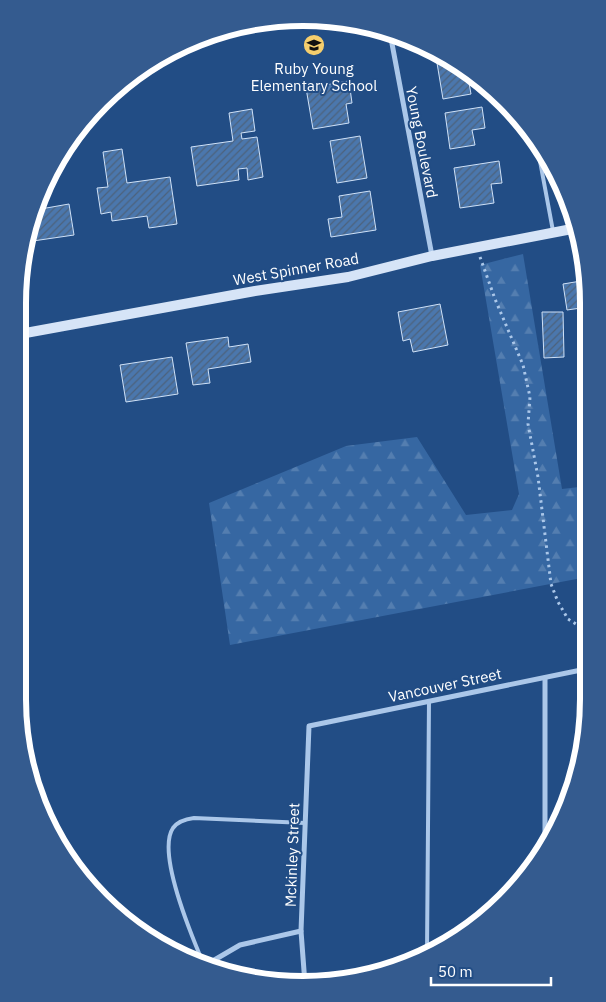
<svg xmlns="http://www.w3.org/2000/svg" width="606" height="1002" font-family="'IBM Plex Sans',sans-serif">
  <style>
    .forest { fill: url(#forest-firs) }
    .building { fill: url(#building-hatch); stroke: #cfe1f7 }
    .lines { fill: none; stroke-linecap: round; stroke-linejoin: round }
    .path { stroke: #abc7e9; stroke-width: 3; stroke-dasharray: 2.5 4; stroke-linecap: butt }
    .lane { stroke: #abc7e9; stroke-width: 4 }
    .street { stroke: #abc7e9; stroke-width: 5 }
    .secondary { stroke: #d6e4f7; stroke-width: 10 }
    .labels { text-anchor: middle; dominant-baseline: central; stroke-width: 4; stroke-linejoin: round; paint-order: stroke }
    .poi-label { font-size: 15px; fill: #fff; stroke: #224d85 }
    .street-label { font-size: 15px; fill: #fff; stroke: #224d85 }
    .rim { fill: none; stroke: #fff; stroke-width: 6 }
  </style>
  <defs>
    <pattern id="forest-firs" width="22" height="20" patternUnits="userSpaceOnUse" patternTransform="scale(1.25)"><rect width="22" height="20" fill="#3667a2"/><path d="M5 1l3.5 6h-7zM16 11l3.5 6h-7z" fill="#547eb0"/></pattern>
    <pattern id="building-hatch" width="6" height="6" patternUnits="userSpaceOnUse" patternTransform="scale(1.25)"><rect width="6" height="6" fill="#4b77ad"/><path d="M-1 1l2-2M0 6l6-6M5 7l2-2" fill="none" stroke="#4c627c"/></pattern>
  </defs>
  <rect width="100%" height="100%" fill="#224d85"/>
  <!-- forest -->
  <path class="forest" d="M 523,254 L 562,489 L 579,487 L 587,489 L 587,577 L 230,645 L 209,503 L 346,446 L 417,437 L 466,515 L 512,510 L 519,494 L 480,265 Z"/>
  <!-- building -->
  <g class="building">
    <path d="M 436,57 L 467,72 L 471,94 L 443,99 Z"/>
    <path d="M 349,81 L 352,103 L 346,104 L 349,123 L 313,129 L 306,88 Z"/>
    <path d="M 482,107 L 485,128 L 472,130 L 475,145 L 450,149 L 445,113 Z"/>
    <path d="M 252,109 L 255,131 L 241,133 L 242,139 L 257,137 L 263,177 L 248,180 L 247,168 L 238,169 L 239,180 L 197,186 L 191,147 L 233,141 L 229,113 Z"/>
    <path d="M 360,136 L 367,178 L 337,183 L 330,141 Z"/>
    <path d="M 122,149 L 127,183 L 170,177 L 177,224 L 149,228 L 147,216 L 112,221 L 111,212 L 101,214 L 97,188 L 108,187 L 103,152 Z"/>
    <path d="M 499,161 L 502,183 L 491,184 L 494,203 L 460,208 L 454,168 Z"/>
    <path d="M 370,191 L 376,230 L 331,237 L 328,219 L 342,217 L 339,196 Z"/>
    <path d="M 69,204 L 74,235 L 26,242 L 35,210 Z"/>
    <path d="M 587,280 L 588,307 L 567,310 L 563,284 Z"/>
    <path d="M 440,304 L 448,345 L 413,352 L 410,339 L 403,341 L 398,312 Z"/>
    <path d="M 542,312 L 563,312 L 564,357 L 544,358 Z"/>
    <path d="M 228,337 L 229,347 L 248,344 L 251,362 L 208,369 L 210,383 L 193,385 L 186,343 Z"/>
    <path d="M 172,357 L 178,394 L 126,402 L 120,365 Z"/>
  </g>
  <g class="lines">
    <!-- path -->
    <path class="path" d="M 480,257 L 495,299 L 523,365 L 530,397 L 528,424 L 538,477 L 551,584 L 558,602 L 568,619 L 587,631"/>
    <!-- lane -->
    <g class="lane">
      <path d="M 537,145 L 553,231"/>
      <path d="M 427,953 L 429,701"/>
      <path d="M 204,965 C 193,939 156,853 173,828 C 178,821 186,819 194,818 L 305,823"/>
    </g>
    <!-- street -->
    <g class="street">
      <path d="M 390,33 L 432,256"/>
      <path d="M 545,678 L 545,846"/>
      <path d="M 30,778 L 35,795"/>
      <path d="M 204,966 L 240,945 L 301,931"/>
      <path d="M 305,984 L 301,931 L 309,726 L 586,669"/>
    </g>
    <!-- secondary -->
    <path class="secondary" d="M 20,334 L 255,291 L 348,277 L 432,256 L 577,228"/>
  </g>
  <!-- icons -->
  <defs>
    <g id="school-disc" transform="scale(1.125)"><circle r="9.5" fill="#f5ce6d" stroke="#224d85"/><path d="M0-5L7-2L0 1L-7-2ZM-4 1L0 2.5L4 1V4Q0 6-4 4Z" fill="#111"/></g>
  </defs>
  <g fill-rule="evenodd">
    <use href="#school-disc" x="314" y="45"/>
  </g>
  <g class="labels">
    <!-- poi labels -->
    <g class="poi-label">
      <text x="314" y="68">Ruby Young<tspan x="314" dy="17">Elementary School</tspan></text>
    </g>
    <!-- street labels -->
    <g class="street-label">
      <text transform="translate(422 142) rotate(79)">Young Boulevard</text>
      <text transform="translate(296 269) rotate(-10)">West Spinner Road</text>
      <text transform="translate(445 685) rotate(-12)">Vancouver Street</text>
      <text transform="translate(292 855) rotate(-88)">Mckinley Street</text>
    </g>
  </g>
  <!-- crop -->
  <path d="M0 0H606V1002H0ZM303 26H303A277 277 0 0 1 580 303V699A277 277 0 0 1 303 976H303A277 277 0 0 1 26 699V303A277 277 0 0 1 303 26Z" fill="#345b8f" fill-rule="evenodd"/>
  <path class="rim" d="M303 26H303A277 277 0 0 1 580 303V699A277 277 0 0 1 303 976H303A277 277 0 0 1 26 699V303A277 277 0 0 1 303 26Z"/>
  <!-- scale -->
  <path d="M431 977v8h120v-8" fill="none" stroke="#ffffff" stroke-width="2.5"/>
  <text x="438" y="977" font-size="15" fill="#ffffff" stroke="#224d85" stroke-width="4" paint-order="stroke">50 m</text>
</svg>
